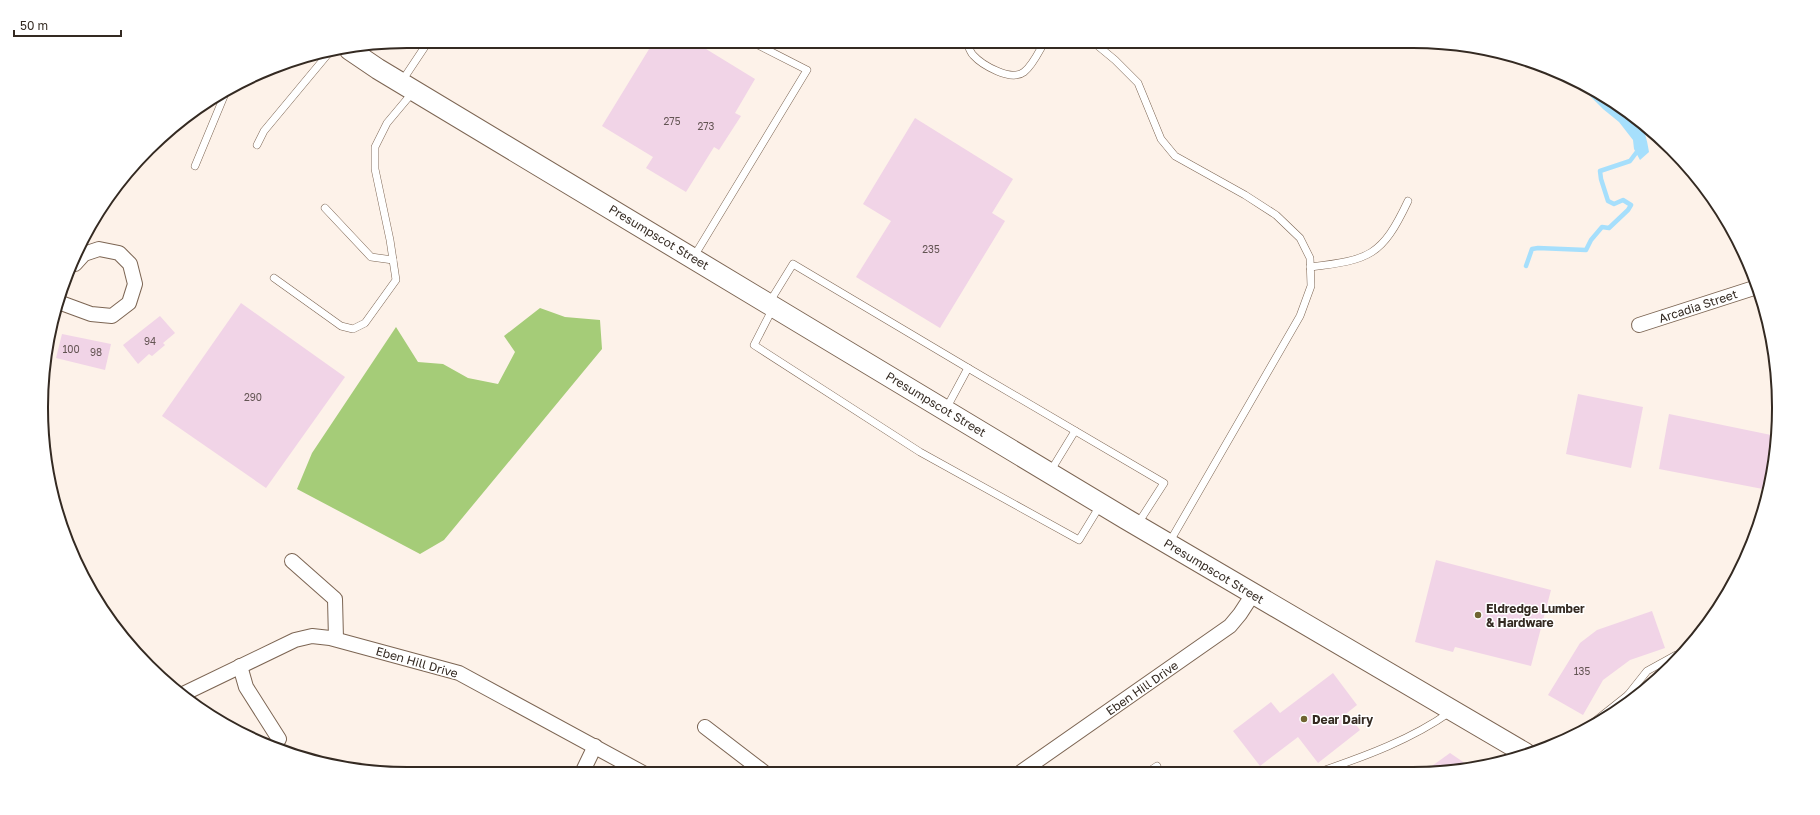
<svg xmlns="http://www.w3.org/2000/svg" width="1820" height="815" font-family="'Golos Text',sans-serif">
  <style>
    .forest { fill: #a5cc78 }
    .water { fill: #a6dffc }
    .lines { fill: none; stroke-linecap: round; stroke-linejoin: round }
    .stream { stroke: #a6dffc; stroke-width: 4.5 }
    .building { fill: #f1d4e7 }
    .lane-casing { stroke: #7c6553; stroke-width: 8 }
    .street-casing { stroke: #7c6553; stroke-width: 16 }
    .secondary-casing { stroke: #7c6553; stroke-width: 22 }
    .lane { stroke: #fff; stroke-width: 7 }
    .street { stroke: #fff; stroke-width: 14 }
    .secondary { stroke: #fff; stroke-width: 20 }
    .poi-dot { fill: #6f6431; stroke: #fff; stroke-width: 1.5 }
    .labels { text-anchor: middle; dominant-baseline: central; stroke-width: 3; stroke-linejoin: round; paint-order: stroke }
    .number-label { font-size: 10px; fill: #635453 }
    .street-label { font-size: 12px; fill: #342a22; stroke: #fff }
    .poi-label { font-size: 12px; font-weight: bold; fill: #342a22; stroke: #fff; text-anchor: start }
    .rim { fill: none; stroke: #342a22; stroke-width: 2 }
  </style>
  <rect width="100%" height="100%" fill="#fdf2e9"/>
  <!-- forest -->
  <path class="forest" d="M 540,308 L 565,317 L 600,320 L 602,349 L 444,540 L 420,554 L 297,489 L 312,453 L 396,327 L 418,362 L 443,364 L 468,378 L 498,384 L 515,352 L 504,336 Z"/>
  <!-- water -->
  <path class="water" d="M 1575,81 L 1596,90 L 1614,103 L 1614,106 C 1638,118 1645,124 1649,152 L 1640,160 L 1634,149 L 1633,140 L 1619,122 L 1603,109 Z"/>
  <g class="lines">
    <!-- stream -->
    <path class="stream" d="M 1526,266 L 1532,249 L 1538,248 L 1586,250 L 1591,240 L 1602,227 L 1609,228 L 1628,210 L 1631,205 L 1623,200 L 1614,204 L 1608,201 L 1601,179 L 1600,171 L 1630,161 L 1639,149"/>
  </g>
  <!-- building -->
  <g class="building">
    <path d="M 654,41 L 693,41 L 755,79 L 735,113 L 741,116 L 719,150 L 714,147 L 686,192 L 646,168 L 653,157 L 602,126 Z"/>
    <path d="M 915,118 L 1013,179 L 992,213 L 1005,221 L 940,328 L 856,277 L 891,221 L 863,204 Z"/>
    <path d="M 241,303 L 345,377 L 266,488 L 162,416 Z"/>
    <path d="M 160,316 L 175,333 L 163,343 L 165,345 L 152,356 L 149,354 L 138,364 L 123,345 Z"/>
    <path d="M 62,334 L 111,344 L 105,370 L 56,358 Z"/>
    <path d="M 1578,394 L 1643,407 L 1631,468 L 1566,454 Z"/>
    <path d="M 1669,414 L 1776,436 L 1776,456 L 1768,490 L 1659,469 Z"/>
    <path d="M 1436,560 L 1551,590 L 1531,666 L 1455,647 L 1453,652 L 1415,642 Z"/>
    <path d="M 1652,611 L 1665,648 L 1630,660 L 1603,680 L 1583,715 L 1548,695 L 1580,643 L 1597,630 Z"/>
    <path d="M 1333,673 L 1357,705 L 1347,713 L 1360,730 L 1318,763 L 1298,737 L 1260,766 L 1233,731 L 1271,702 L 1280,713 Z"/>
    <path d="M 1450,753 L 1472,768 L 1461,771 L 1425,771 Z"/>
  </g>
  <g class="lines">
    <!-- lane casing -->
    <g class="lane-casing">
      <g id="lane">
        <path d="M 966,41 C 968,45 970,52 973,55 C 982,65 1011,82 1024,72 C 1033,65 1039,51 1045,41"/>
        <path d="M 1092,41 L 1115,60 L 1138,83 L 1161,139 L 1175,156 L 1245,195 L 1276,215 L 1300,238 L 1310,258 L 1311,286 L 1300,316 L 1169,543"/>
        <path d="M 402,81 L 426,45 L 421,41"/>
        <path d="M 257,145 L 264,131 L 328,54"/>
        <path d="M 195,166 L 227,89"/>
        <path d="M 325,208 L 371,257 L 393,260"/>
        <path d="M 693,258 L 807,70 L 750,41"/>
        <path d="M 1310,267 C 1370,260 1382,256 1408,201"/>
        <path d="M 274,278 L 341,326 L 353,329 L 365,323 L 396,280 L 390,240 L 375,169 L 375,147 L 387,123 L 413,92"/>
        <path d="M 769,303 L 793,264 L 968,368"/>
        <path d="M 773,308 L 754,345 L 920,452 L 1079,540 L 1101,504"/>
        <path d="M 946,409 L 968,368 L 1164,483 L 1137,525"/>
        <path d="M 1050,472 L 1075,431"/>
        <path d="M 1628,695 L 1636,697"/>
        <path d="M 1594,722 L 1628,695 L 1647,671 L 1676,655"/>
        <path d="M 1322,771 C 1366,756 1412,739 1450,712"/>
        <path d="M 1148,772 L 1157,766"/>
      </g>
    </g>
    <!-- street casing -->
    <g class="street-casing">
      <g id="street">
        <path d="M 61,303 L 91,314 L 112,316 L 129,303 L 135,284 L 130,264 L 119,253 L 99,249 L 84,254 L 75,264"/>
        <path d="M 1639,325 L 1757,287"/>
        <path d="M 292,561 L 335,599 L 336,639"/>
        <path d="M 240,666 L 246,687 L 279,739"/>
        <path d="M 181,695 L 295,640 L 312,636 L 330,638 L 459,673 L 643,773"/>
        <path d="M 705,727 L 765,773"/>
        <path d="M 1021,772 L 1230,626 L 1240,614 L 1253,594"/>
        <path d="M 582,773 L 595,746"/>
      </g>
    </g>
    <!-- secondary casing -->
    <g class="secondary-casing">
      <path id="secondary" d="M 350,50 L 378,69 L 1126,519 L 1525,753"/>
    </g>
    <!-- lane -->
    <use href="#lane" class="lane"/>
    <!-- street -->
    <use href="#street" class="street"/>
    <!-- secondary -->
    <use href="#secondary" class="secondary"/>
  </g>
  <!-- markers -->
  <g class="poi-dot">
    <circle cx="1478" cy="615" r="4"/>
    <circle cx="1304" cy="719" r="4"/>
  </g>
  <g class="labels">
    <!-- number labels -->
    <g class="number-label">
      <text x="672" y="121">275</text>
      <text x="706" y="126">273</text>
      <text x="931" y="249">235</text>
      <text x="150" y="341">94</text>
      <text x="71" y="349">100</text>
      <text x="96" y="352">98</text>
      <text x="253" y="397">290</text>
      <text x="1582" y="671">135</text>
    </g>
    <!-- street labels -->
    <g class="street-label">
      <text transform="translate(659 237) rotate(31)">Presumpscot Street</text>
      <text transform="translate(1698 306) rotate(-18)">Arcadia Street</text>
      <text transform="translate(936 404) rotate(31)">Presumpscot Street</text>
      <text transform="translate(1214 571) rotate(31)">Presumpscot Street</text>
      <text transform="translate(417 662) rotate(16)">Eben Hill Drive</text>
      <text transform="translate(1142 688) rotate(-35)">Eben Hill Drive</text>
    </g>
    <!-- poi labels -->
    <g class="poi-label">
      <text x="1486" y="608">Eldredge Lumber<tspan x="1486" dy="14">&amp; Hardware</tspan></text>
      <text x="1312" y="719">Dear Dairy</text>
    </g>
  </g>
  <!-- crop -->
  <path d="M0 0H1820V815H0ZM407 48H1413A359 359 0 0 1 1772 407V408A359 359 0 0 1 1413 767H407A359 359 0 0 1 48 408V407A359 359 0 0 1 407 48Z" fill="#fff" fill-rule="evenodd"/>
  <path class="rim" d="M407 48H1413A359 359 0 0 1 1772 407V408A359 359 0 0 1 1413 767H407A359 359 0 0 1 48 408V407A359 359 0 0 1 407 48Z"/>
  <!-- scale -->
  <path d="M14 30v6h107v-6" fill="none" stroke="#342a22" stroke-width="2"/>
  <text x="20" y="30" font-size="12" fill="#342a22" stroke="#ffffff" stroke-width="3" paint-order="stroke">50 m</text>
</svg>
